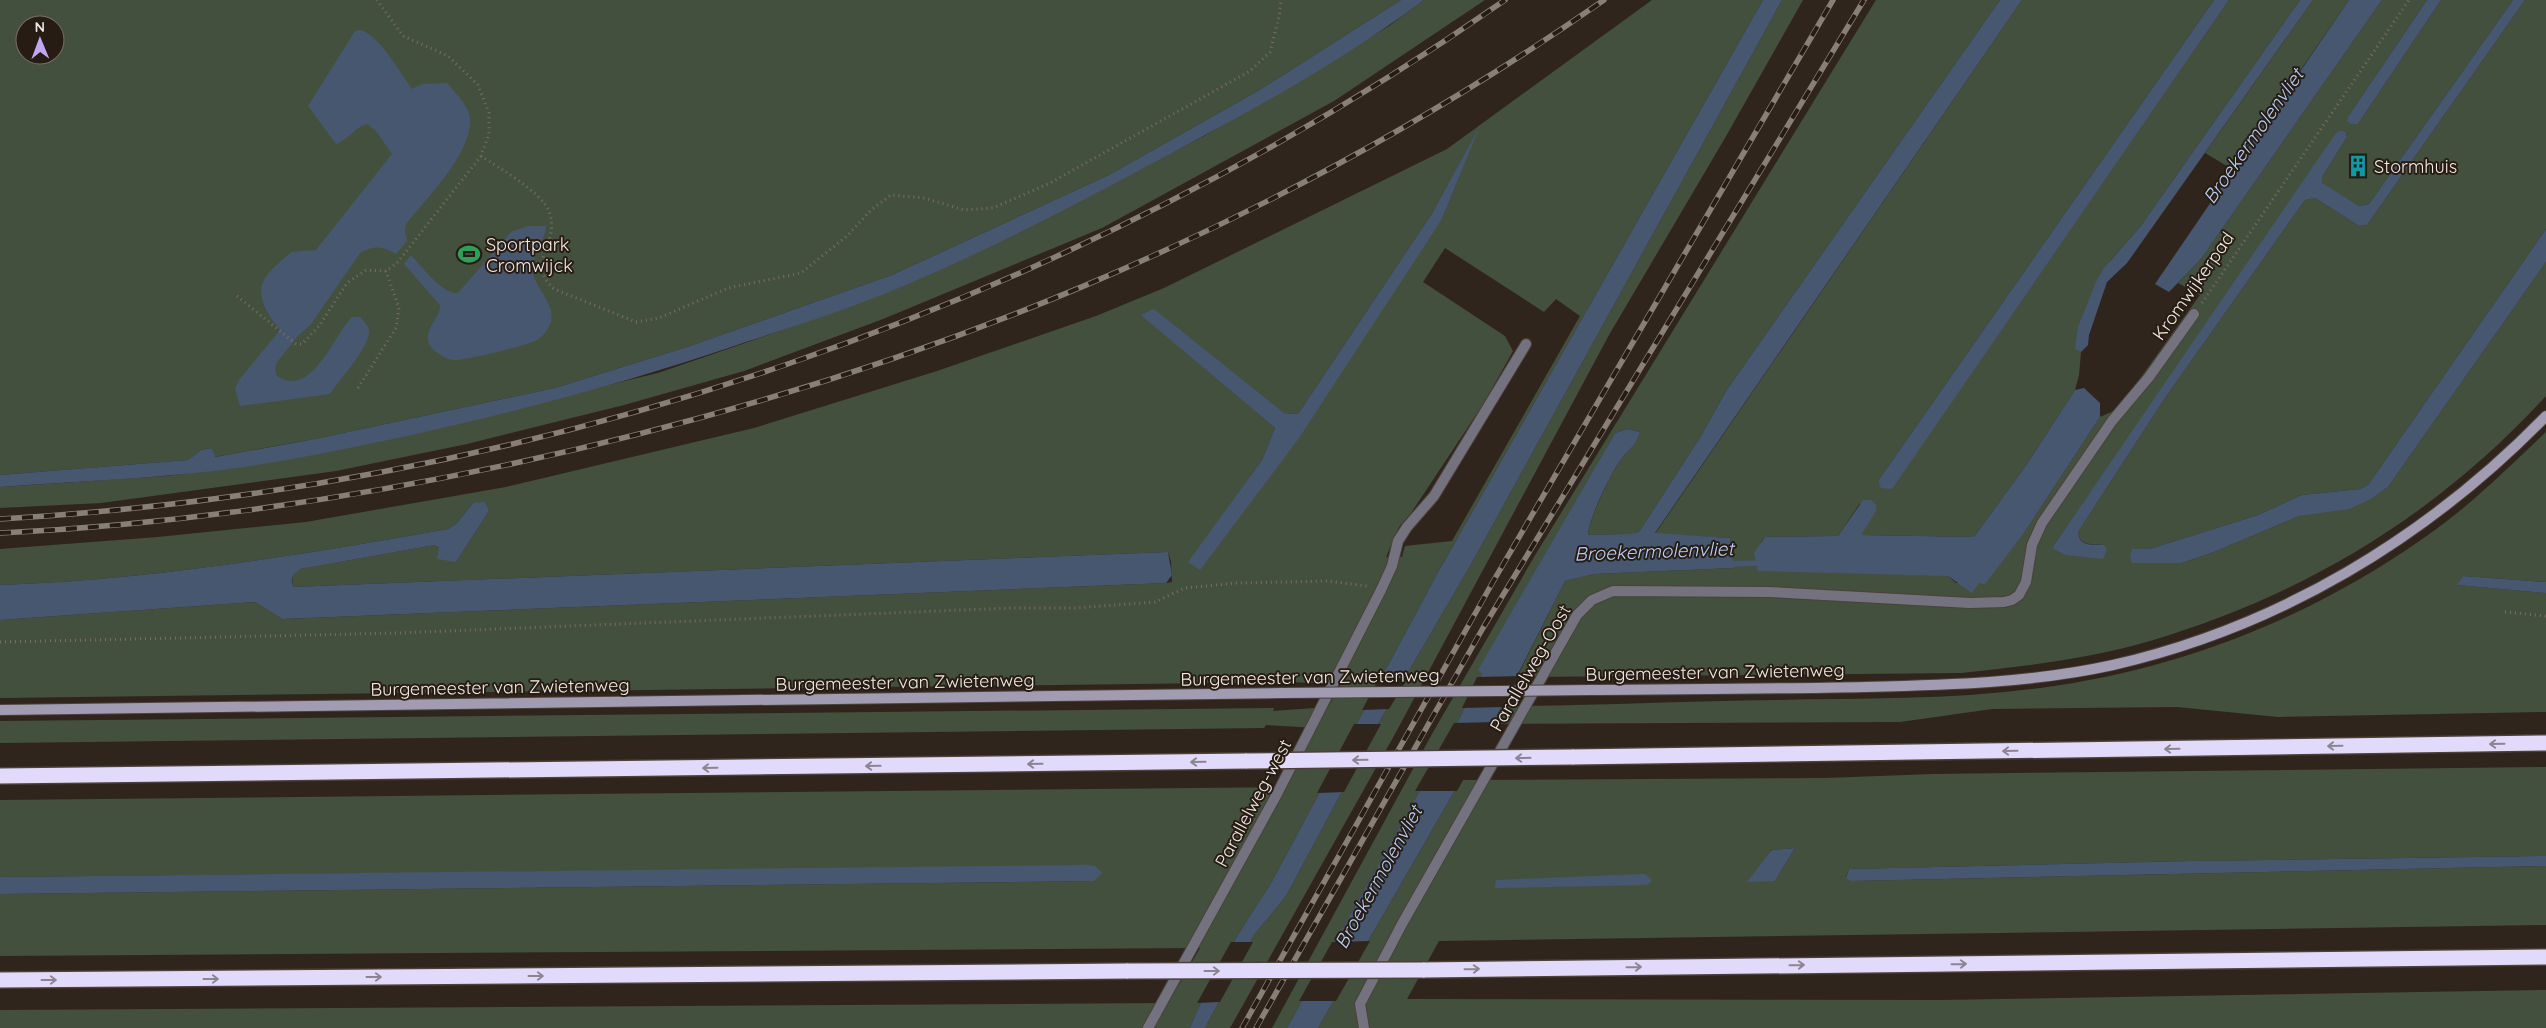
<svg xmlns="http://www.w3.org/2000/svg" width="2546" height="1028" font-family="Quicksand,sans-serif">
  <style>
    .green { fill: #44503e; fill-rule: evenodd }
    .water { fill: #485770 }
    .pier { fill: #30251d }
    .lines { fill: none; stroke-linecap: round; stroke-linejoin: round }
    .stream { stroke: #485770; stroke-width: 5.5 }
    .lane-casing { stroke: #4b4139; stroke-width: 12 }
    .street-casing { stroke: #4b4139; stroke-width: 12 }
    .secondary-casing { stroke: #4b4139; stroke-width: 12 }
    .highway-casing { stroke: #4b4139; stroke-width: 18 }
    .path { stroke: #776e66; stroke-width: 3; stroke-dasharray: 1 4; stroke-linecap: butt }
    .lane { stroke: #75727f; stroke-width: 10 }
    .street { stroke: #75727f; stroke-width: 10 }
    .secondary { stroke: #a19cb1; stroke-width: 10 }
    .highway { stroke: #e2dafb; stroke-width: 15 }
    .rail-casing { stroke: #887f77; stroke-width: 5.5 }
    .rail { stroke: #261c13; stroke-width: 4; stroke-dasharray: 11; stroke-linecap: butt }
    .secondary-bridge-casing { stroke: #4b4139; stroke-width: 12; stroke-linecap: butt }
    .highway-bridge-casing { stroke: #4b4139; stroke-width: 18; stroke-linecap: butt }
    .secondary-bridge { stroke: #a19cb1; stroke-width: 10 }
    .highway-bridge { stroke: #e2dafb; stroke-width: 15 }
    .oneway { stroke: #8d8493 }
    .labels { text-anchor: middle; dominant-baseline: central; stroke-width: 4; stroke-linejoin: round; paint-order: stroke }
    .poi-label { font-size: 18px; fill: #f2eae4; stroke: #261c13; text-anchor: start }
    .street-label { font-size: 18px; fill: #f2eae4; stroke: #261c13 }
    .water-label { font-size: 19px; font-style: italic; fill: #b9d1f8; stroke: #261c13 }
  </style>
  <rect width="100%" height="100%" fill="#30251d"/>
  <!-- green -->
  <g class="green">
    <path d="M 0,0 L 1401,0 L 1263,88 L 1109,175 L 892,275 L 690,346 L 555,388 L 315,439 L 214,457 L 212,448 L 201,450 L 188,460 L 0,475 ZM 25,25 L 55,25 L 55,55 L 25,55 Z"/>
    <path d="M 1424,0 L 1485,0 L 1334,101 L 1102,228 L 883,319 L 744,371 L 624,405 L 467,444 L 336,471 L 101,503 L 0,508 L 0,487 L 167,476 L 273,462 L 385,438 L 658,373 L 797,325 L 905,285 L 1014,235 L 1109,186 L 1204,136 L 1295,83 L 1389,26 Z"/>
    <path d="M 1652,0 L 1763,0 L 1436,576 L 1270,885 C 1240,931 1210,977 1190,1028 L 0,1028 L 0,1010 L 1168,1003 L 1200,948 L 0,956 L 0,894 L 1093,881 L 1095,866 L 0,877 L 0,800 L 1285,787 L 1317,728 L 1266,725 L 1264,728 L 0,743 L 0,721 L 1274,708 L 1273,711 L 1328,707 L 1341,684 L 1288,682 L 0,698 L 0,620 L 255,602 L 284,619 L 1166,583 L 1172,582 L 1171,561 L 1168,552 L 294,587 C 290,579 293,575 299,569 L 435,545 L 456,562 L 489,511 L 473,503 L 456,524 L 448,529 C 300,555 151,580 0,585 L 0,549 L 158,537 L 306,522 L 506,487 L 754,428 L 937,371 L 1096,316 L 1164,288 L 1447,149 ZM 1477,132 L 1442,219 L 1189,562 L 1262,460 L 1275,428 L 1142,315 L 1284,413 L 1298,414 L 1431,215 ZM 1445,248 L 1544,312 L 1556,299 L 1580,316 L 1452,541 L 1405,546 L 1402,557 L 1386,557 L 1399,527 L 1411,513 L 1484,403 L 1513,351 L 1505,336 L 1423,282 Z"/>
    <path d="M 1782,0 L 1803,0 L 1725,138 L 1609,335 L 1395,734 L 1230,1028 L 1205,1028 L 1254,935 L 1286,896 L 1383,715 L 1470,566 Z"/>
    <path d="M 1876,0 L 2000,0 L 1726,391 L 1701,436 L 1639,532 L 1628,534 L 1588,535 C 1590,517 1611,472 1623,457 C 1631,447 1635,446 1640,432 L 1627,429 L 1615,433 L 1479,670 L 1482,674 L 1452,733 L 1300,1005 L 1287,1028 L 1272,1028 L 1432,734 L 1534,557 Z"/>
    <path d="M 2022,0 L 2214,0 L 1878,481 L 1882,488 L 1892,488 L 2229,0 L 2300,0 L 2140,227 L 2110,261 L 2076,349 L 2081,352 L 2079,375 L 2075,390 L 2027,464 L 1974,537 L 1861,535 L 1860,503 L 1838,536 L 1765,537 L 1761,542 L 1759,550 L 1948,576 L 1956,583 L 1979,583 L 2026,530 L 2100,417 L 2118,409 L 2200,295 L 2178,283 L 2201,259 L 2382,0 L 2427,0 L 2349,115 L 2351,124 L 2358,124 L 2441,0 L 2513,0 L 2369,204 L 2359,206 L 2322,184 L 2322,177 L 2347,137 L 2346,132 L 2341,130 L 2052,548 L 2104,545 C 2092,544 2079,546 2078,532 L 2165,398 L 2305,200 L 2315,198 L 2359,226 L 2367,225 L 2525,0 L 2546,0 L 2546,229 L 2368,485 L 2360,489 L 2302,495 L 2258,515 L 2150,549 L 2132,549 L 2182,563 L 2214,552 L 2299,516 L 2373,498 L 2388,487 L 2546,262 L 2546,396 C 2437,515 2305,595 2150,641 C 2089,659 2025,666 1961,673 L 1517,677 L 1565,581 L 1595,574 L 1734,568 L 1730,538 L 1655,534 Z"/>
    <path d="M 2313,0 L 2349,0 L 2232,169 L 2205,153 Z"/>
    <path d="M 2546,432 L 2546,582 L 2463,576 L 2458,585 L 2546,593 L 2546,712 L 2278,717 L 2177,707 L 1992,709 L 1900,722 L 1492,724 L 1502,706 C 1593,706 1683,701 1776,700 C 1864,698 1952,700 2040,688 C 2179,670 2313,617 2428,535 C 2471,505 2508,468 2546,432 Z"/>
    <path d="M 2546,767 L 2546,856 L 2192,861 L 1849,869 L 1846,877 L 1851,881 L 2546,866 L 2546,925 L 1439,941 L 1407,999 L 1942,1000 L 2546,990 L 2546,1028 L 1318,1028 L 1461,780 L 1825,778 L 1933,774 ZM 1795,848 L 1775,881 L 1771,850 Z"/>
  </g>
  <!-- water -->
  <g class="water">
    <path d="M 1401,0 L 1424,0 C 1337,65 1238,118 1142,169 C 1065,210 988,250 908,284 C 857,306 802,324 749,341 C 595,394 436,433 275,462 C 184,478 91,480 0,487 L 0,475 L 188,460 L 201,450 L 212,448 L 215,457 L 315,439 L 555,388 L 690,346 L 892,275 L 1109,175 L 1263,88 Z"/>
    <path d="M 1763,0 L 1782,0 L 1470,566 L 1383,715 L 1286,896 L 1254,935 L 1205,1028 L 1190,1028 C 1210,977 1240,931 1270,885 L 1436,576 Z"/>
    <path d="M 2000,0 L 2022,0 L 1655,533 L 1730,538 L 1734,568 L 1595,574 L 1565,581 L 1488,733 L 1318,1028 L 1287,1028 L 1452,733 L 1482,674 L 1478,670 L 1615,433 L 1627,429 L 1640,432 C 1635,447 1632,446 1623,457 C 1612,470 1589,518 1588,535 L 1628,534 L 1639,532 L 1701,436 L 1726,391 Z"/>
    <path d="M 2214,0 L 2229,0 L 1892,489 L 1881,488 L 1878,481 Z"/>
    <path d="M 2300,0 L 2313,0 L 2127,263 L 2107,282 L 2089,335 L 2088,345 L 2081,352 L 2075,349 L 2078,327 L 2096,282 L 2104,268 L 2140,227 Z"/>
    <path d="M 2349,0 L 2382,0 L 2201,259 L 2169,292 L 2155,284 Z"/>
    <path d="M 2427,0 L 2441,0 L 2358,124 L 2351,124 L 2347,121 L 2349,115 Z"/>
    <path d="M 2513,0 L 2525,0 L 2367,225 L 2359,226 L 2315,198 L 2305,200 L 2165,398 L 2078,532 C 2079,547 2092,544 2104,545 L 2107,549 L 2103,559 L 2066,555 L 2052,548 L 2336,133 L 2341,130 L 2346,132 L 2347,137 L 2322,177 L 2322,183 L 2359,206 L 2369,204 Z"/>
    <path d="M 360,30 C 378,33 401,74 412,89 L 422,84 L 447,83 C 455,93 469,105 470,119 C 472,154 427,197 406,224 L 405,231 L 407,241 L 396,254 C 383,246 374,245 360,253 L 311,324 L 298,336 L 277,362 L 275,369 L 277,376 C 312,399 333,336 352,317 L 360,317 C 364,322 370,326 369,334 C 366,351 340,379 330,394 L 240,406 L 235,389 L 239,380 L 280,330 C 270,318 255,297 264,280 C 269,270 283,260 291,252 L 316,250 L 392,154 L 376,131 L 367,124 C 354,128 349,139 336,144 L 308,106 L 355,31 Z"/>
    <path d="M 1480,126 L 1442,219 L 1299,438 L 1200,570 L 1188,562 L 1262,460 L 1275,428 L 1141,315 L 1154,309 L 1284,413 L 1298,414 L 1431,215 Z"/>
    <path d="M 528,226 L 546,226 C 545,242 529,259 533,274 C 537,290 559,309 549,326 C 547,330 543,336 540,338 C 532,345 466,360 455,360 C 447,360 433,352 429,344 C 423,329 441,318 440,305 L 404,264 L 411,255 C 421,266 443,295 458,293 L 511,232 Z"/>
    <path d="M 2546,229 L 2546,262 L 2388,487 L 2373,498 L 2349,509 L 2299,516 L 2214,552 L 2182,563 L 2132,563 L 2130,557 L 2132,549 L 2150,549 L 2258,515 L 2302,495 L 2360,489 L 2368,485 Z"/>
    <path d="M 2084,388 L 2100,403 L 2100,417 L 2026,530 L 1985,584 L 1979,583 L 1972,593 L 1948,576 L 1758,571 L 1754,553 L 1765,537 L 1838,536 L 1863,500 L 1871,500 L 1876,505 L 1876,511 L 1861,535 L 1974,537 L 2027,464 L 2075,390 Z"/>
    <path d="M 485,502 L 489,511 L 456,562 L 437,559 L 439,548 L 435,545 L 300,569 C 293,575 289,579 294,587 L 1168,552 L 1172,575 L 1166,583 L 283,619 L 255,602 L 0,620 L 0,585 C 151,580 300,555 448,529 L 456,524 L 473,503 Z"/>
    <path d="M 2463,576 L 2546,582 L 2546,593 L 2457,585 Z"/>
    <path d="M 1795,848 L 1775,881 L 1747,882 L 1772,850 Z"/>
    <path d="M 2546,856 L 2546,866 L 1851,881 L 1846,878 L 1849,869 L 2192,861 Z"/>
    <path d="M 1087,865 L 1095,866 L 1102,873 L 1094,881 L 0,894 L 0,877 Z"/>
    <path d="M 1645,874 L 1652,880 L 1648,885 L 1495,888 L 1496,880 Z"/>
  </g>
  <!-- pier -->
  <g class="pier">
    <path d="M 1520,676 L 1504,707 L 1462,708 L 1477,677 Z"/>
    <path d="M 1379,678 L 1408,678 L 1389,709 L 1362,710 Z"/>
    <path d="M 1496,722 L 1457,791 L 1415,791 L 1454,723 Z"/>
    <path d="M 1354,724 L 1381,724 L 1344,792 L 1317,793 Z"/>
    <path d="M 1370,941 L 1336,1001 L 1299,1001 L 1332,942 Z"/>
    <path d="M 1231,942 L 1253,942 L 1220,1002 L 1197,1003 Z"/>
  </g>
  <g class="lines">
    <!-- stream -->
    <path class="stream" d="M 1726,564 L 1762,563"/>
    <!-- lane casing -->
    <g class="lane-casing">
      <path id="lane" d="M 1381,590 L 1392,566 L 1398,541 L 1407,527 L 1434,496 L 1526,344"/>
    </g>
    <!-- street casing -->
    <g class="street-casing">
      <g id="street">
        <path d="M 1148,1028 L 1277,794 L 1381,590"/>
        <path d="M 1364,1028 L 1360,1004 L 1402,924 L 1577,615 L 1592,600 L 1613,591 L 1769,592 L 1970,603 L 2004,602 L 2012,600 L 2019,595 L 2026,582 L 2032,545 L 2042,523 L 2112,421 L 2149,377 L 2194,314"/>
      </g>
    </g>
    <!-- secondary casing -->
    <g class="secondary-casing">
      <g id="secondary">
        <path d="M 1591,690 C 1683,689 1774,689 1865,687 C 1948,685 2031,683 2113,665 C 2279,627 2427,538 2546,416"/>
        <path d="M 0,710 L 1282,693"/>
      </g>
    </g>
    <!-- highway casing -->
    <g class="highway-casing">
      <g id="highway">
        <path d="M 1572,757 L 2546,743"/>
        <path d="M 0,776 L 1247,761"/>
        <path d="M 1423,970 L 2546,957"/>
        <path d="M 0,980 L 1128,971"/>
      </g>
    </g>
    <!-- path -->
    <g class="path">
      <path d="M 481,156 C 498,167 542,193 549,211 C 561,246 524,261 554,289 L 636,322 L 659,318 L 728,288 L 801,273 L 847,236 L 871,210 L 891,195 L 924,198 L 964,210 L 993,208 L 1050,183 L 1250,71 L 1270,52 L 1279,17 L 1281,0"/>
      <path d="M 237,296 L 296,344 L 302,344 L 319,326 L 347,283 L 366,270 L 386,271 L 397,263 L 481,156 L 489,134 L 489,113 L 478,85 L 448,56 L 403,36 L 377,0"/>
      <path d="M 2202,303 L 2409,0"/>
      <path d="M 358,388 L 396,328 L 399,308 L 386,271"/>
      <path d="M 2505,612 L 2546,616"/>
      <path d="M 0,642 L 398,633 L 1012,608 L 1075,608 L 1155,602 L 1185,588 L 1237,583 L 1327,581 L 1367,586"/>
    </g>
    <!-- lane -->
    <use href="#lane" class="lane"/>
    <!-- street -->
    <use href="#street" class="street"/>
    <!-- secondary -->
    <use href="#secondary" class="secondary"/>
    <!-- highway -->
    <use href="#highway" class="highway"/>
    <!-- rail casing -->
    <g class="rail-casing">
      <g id="rail">
        <path d="M 0,519 C 540,488 1061,309 1505,0"/>
        <path d="M 0,533 C 172,525 342,500 511,464 C 909,378 1269,233 1604,0"/>
        <path d="M 1242,1028 L 1494,580 L 1833,0"/>
        <path d="M 1256,1028 L 1483,628 L 1864,0"/>
      </g>
    </g>
    <!-- rail -->
    <use href="#rail" class="rail"/>
    <!-- secondary-bridge casing -->
    <g class="secondary-bridge-casing">
      <path id="secondary-bridge" d="M 1282,693 L 1591,690"/>
    </g>
    <!-- highway-bridge casing -->
    <g class="highway-bridge-casing">
      <g id="highway-bridge">
        <path d="M 1247,761 L 1572,757"/>
        <path d="M 1128,971 L 1423,970"/>
      </g>
    </g>
    <!-- secondary-bridge -->
    <use href="#secondary-bridge" class="secondary-bridge"/>
    <!-- highway-bridge -->
    <use href="#highway-bridge" class="highway-bridge"/>
  </g>
  <!-- one-way arrows -->
  <defs><path id="oneway-shaft" d="M-6 0H5M1.5-3L5.5 0L1.5 3" fill="none" stroke-width="1.6" stroke-linecap="round" stroke-linejoin="round" transform="scale(1.25)"/></defs>
  <g class="oneway">
    <use href="#oneway-shaft" transform="translate(2497 744) rotate(179)"/>
    <use href="#oneway-shaft" transform="translate(2335 746) rotate(179)"/>
    <use href="#oneway-shaft" transform="translate(2172 749) rotate(179)"/>
    <use href="#oneway-shaft" transform="translate(2010 751) rotate(179)"/>
    <use href="#oneway-shaft" transform="translate(1523 758) rotate(179)"/>
    <use href="#oneway-shaft" transform="translate(1360 760) rotate(179)"/>
    <use href="#oneway-shaft" transform="translate(1198 762) rotate(179)"/>
    <use href="#oneway-shaft" transform="translate(1035 764) rotate(179)"/>
    <use href="#oneway-shaft" transform="translate(873 766) rotate(179)"/>
    <use href="#oneway-shaft" transform="translate(710 768) rotate(179)"/>
    <use href="#oneway-shaft" transform="translate(1959 964) rotate(-1)"/>
    <use href="#oneway-shaft" transform="translate(1797 965) rotate(-1)"/>
    <use href="#oneway-shaft" transform="translate(1634 967) rotate(-1)"/>
    <use href="#oneway-shaft" transform="translate(1472 969) rotate(-1)"/>
    <use href="#oneway-shaft" transform="translate(1212 971)"/>
    <use href="#oneway-shaft" transform="translate(536 976)"/>
    <use href="#oneway-shaft" transform="translate(374 977)"/>
    <use href="#oneway-shaft" transform="translate(211 979)"/>
    <use href="#oneway-shaft" transform="translate(49 980)"/>
  </g>
  <!-- icons -->
  <defs>
    <g id="building-bare" transform="scale(1.725)"><path d="M-4-6H4V6H1V3H-1V6H-4ZM-2.5-4.3h1.7v1.8h-1.7ZM.8-4.3h1.7v1.8H.8ZM-2.5-1h1.7V.8h-1.7ZM.8-1h1.7V.8H.8Z" fill="#0f9aa8" stroke="#261c13" stroke-width="2.5" paint-order="stroke"/></g>
    <g id="stadium-bare" transform="scale(1.725)"><path d="M0-5a6.5 5 0 1 0 0 10a6.5 5 0 1 0 0-10ZM-3.5-1.8h7v3.6h-7Z" fill="#2e9e5b" stroke="#261c13" stroke-width="2.5" paint-order="stroke"/></g>
  </defs>
  <g fill-rule="evenodd">
    <use href="#building-bare" x="2358" y="166"/>
    <use href="#stadium-bare" x="469" y="254"/>
  </g>
  <g class="labels">
    <!-- poi labels -->
    <g class="poi-label">
      <text x="2374" y="166">Stormhuis</text>
      <text x="486" y="244">Sportpark<tspan x="486" dy="21">Cromwijck</tspan></text>
    </g>
    <!-- street labels -->
    <g class="street-label">
      <text transform="translate(2193 286) rotate(-55)">Kromwijkerpad</text>
      <text transform="translate(1530 668) rotate(-60)">Parallelweg-Oost</text>
      <text transform="translate(1715 672) rotate(-1)">Burgemeester van Zwietenweg</text>
      <text transform="translate(1310 677) rotate(-1)">Burgemeester van Zwietenweg</text>
      <text transform="translate(905 682) rotate(-1)">Burgemeester van Zwietenweg</text>
      <text transform="translate(500 687) rotate(-1)">Burgemeester van Zwietenweg</text>
      <text transform="translate(1253 803) rotate(-62)">Parallelweg-west</text>
    </g>
    <!-- water labels -->
    <g class="water-label">
      <text transform="translate(2253 136) rotate(-55)">Broekermolenvliet</text>
      <text transform="translate(1654 551) rotate(-2)">Broekermolenvliet</text>
      <text transform="translate(1378 877) rotate(-61)">Broekermolenvliet</text>
    </g>
  </g>
  <!-- north arrow -->
  <g transform="translate(40 40) rotate(359)"><circle r="24" fill="#261c13" stroke="#786e67"/>
  <path d="M0-4L9 19L0 12L-9 19Z" fill="#c2a8f2"/>
  <text y="-8" font-size="14" font-weight="bold" text-anchor="middle" fill="#f2eae4">N</text>
  </g>
</svg>
